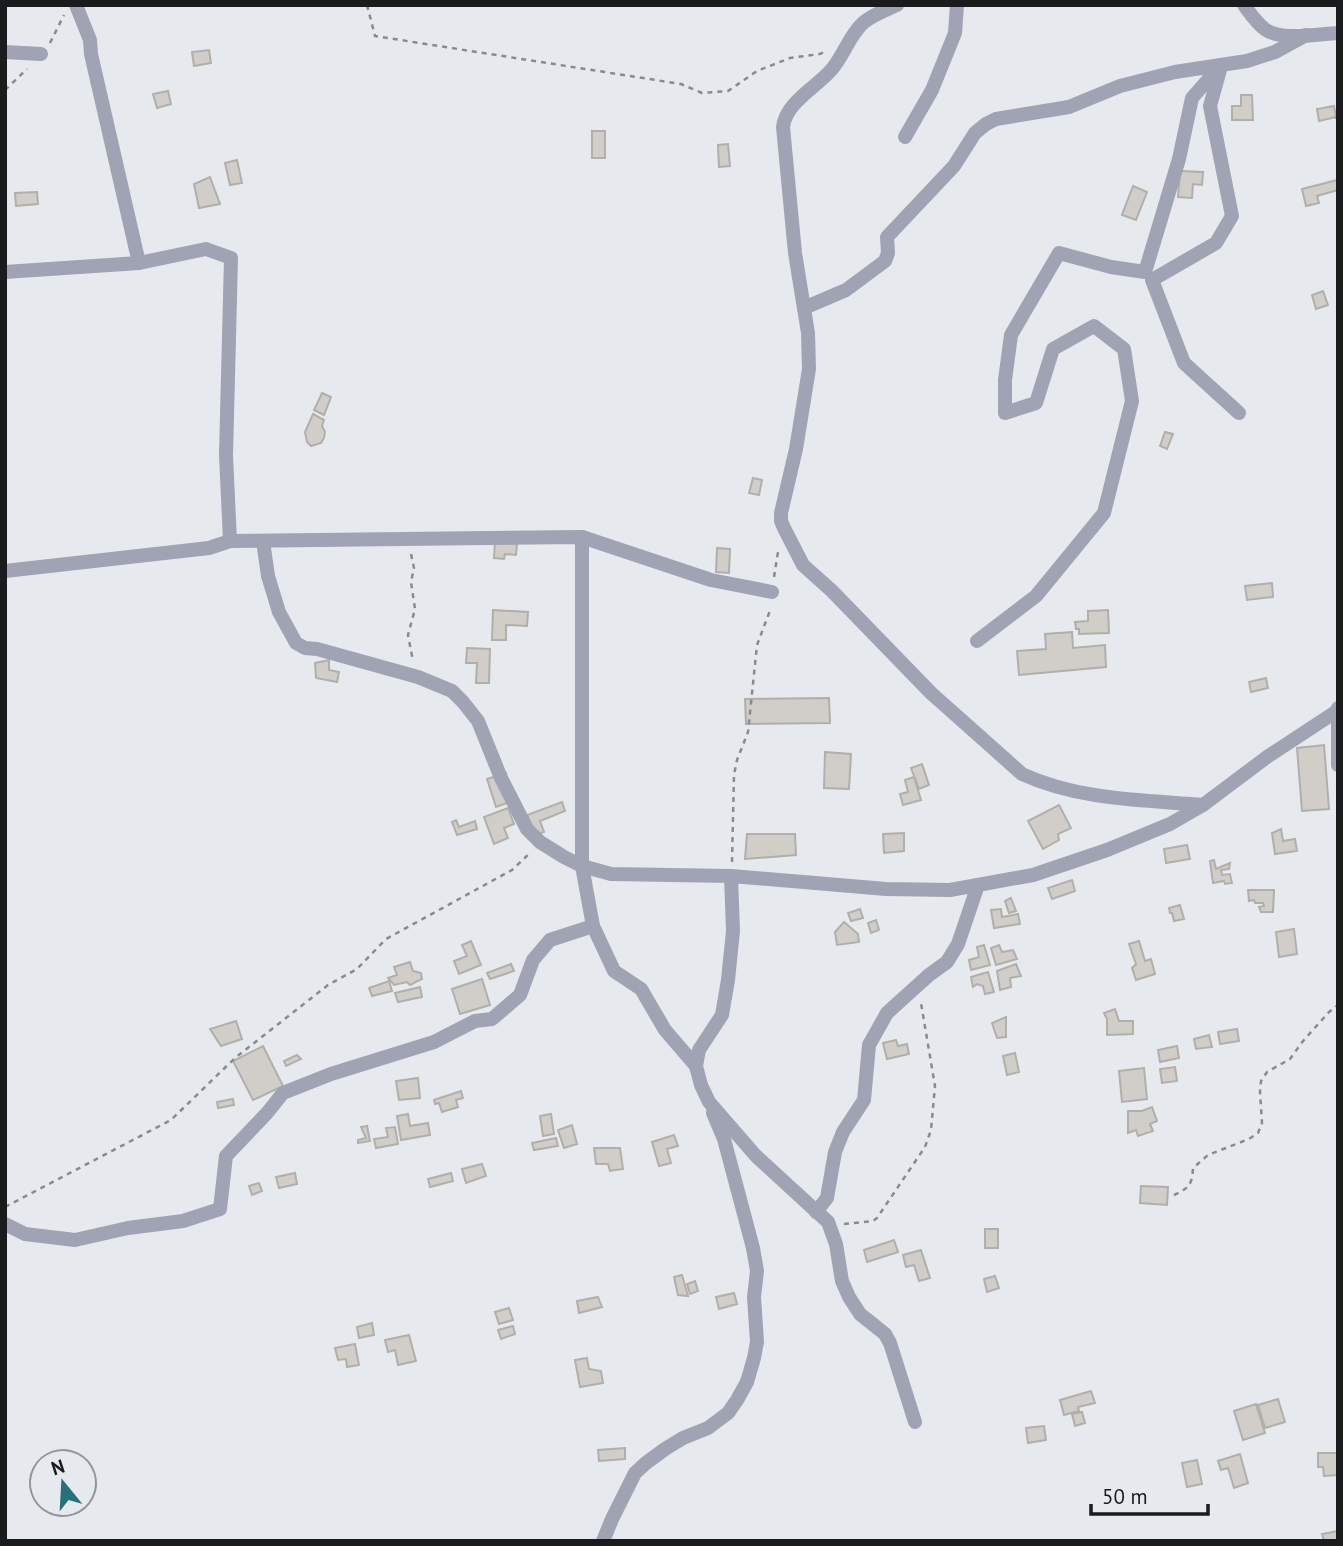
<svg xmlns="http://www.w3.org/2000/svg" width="1343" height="1546" font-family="'PT Sans',sans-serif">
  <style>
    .building { fill: #d1cdc9; stroke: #b2afab; stroke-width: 2 }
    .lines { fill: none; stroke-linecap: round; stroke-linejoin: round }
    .path { stroke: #888a8d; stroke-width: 2.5; stroke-dasharray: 5 5; stroke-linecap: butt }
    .minor { stroke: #9fa3b3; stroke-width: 14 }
  </style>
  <rect width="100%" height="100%" fill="#e6eaee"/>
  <!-- building -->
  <g class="building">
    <path d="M 209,50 L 211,63 L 194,66 L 192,52 Z"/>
    <path d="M 168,91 L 171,104 L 157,108 L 153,94 Z"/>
    <path d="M 1241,95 L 1252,95 L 1253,120 L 1232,120 L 1232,106 L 1241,106 Z"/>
    <path d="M 1334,106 L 1336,117 L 1319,121 L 1317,109 Z"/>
    <rect x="592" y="131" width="13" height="27"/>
    <path d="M 728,144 L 730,166 L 719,167 L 718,145 Z"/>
    <path d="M 237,160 L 242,183 L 230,185 L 225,163 Z"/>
    <path d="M 1180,171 L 1203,172 L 1202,185 L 1193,184 L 1192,198 L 1178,197 Z"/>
    <path d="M 210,177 L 220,204 L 199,208 L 194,184 Z"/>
    <path d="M 1337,180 L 1338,190 L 1317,196 L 1319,203 L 1306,206 L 1302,189 Z"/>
    <path d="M 1133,186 L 1147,192 L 1136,220 L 1122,215 Z"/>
    <path d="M 37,192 L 38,204 L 16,206 L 15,193 Z"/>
    <path d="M 1323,291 L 1328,305 L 1316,309 L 1312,295 Z"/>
    <path d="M 322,393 L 331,397 L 324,415 L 314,410 Z"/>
    <path d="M 313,414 L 324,420 L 322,426 L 325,432 L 324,438 L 321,443 L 311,446 L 307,442 L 305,432 Z"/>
    <path d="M 1165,432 L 1173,434 L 1167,449 L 1160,446 Z"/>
    <path d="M 753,478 L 762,480 L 759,495 L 749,493 Z"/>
    <path d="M 495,542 L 517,544 L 516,555 L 505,554 L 504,559 L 494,558 Z"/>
    <path d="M 717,548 L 730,549 L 729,573 L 716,572 Z"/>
    <path d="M 1272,583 L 1273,597 L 1247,600 L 1245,586 Z"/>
    <path d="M 493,610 L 528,612 L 527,626 L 506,625 L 506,640 L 492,640 Z"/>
    <path d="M 1108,610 L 1109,633 L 1079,634 L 1079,629 L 1076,629 L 1075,622 L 1088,621 L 1088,611 Z"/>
    <path d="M 1072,632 L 1073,648 L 1105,645 L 1106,667 L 1019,675 L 1017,651 L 1046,649 L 1045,634 Z"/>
    <path d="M 467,648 L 490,649 L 489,683 L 476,683 L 477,663 L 466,663 Z"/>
    <path d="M 329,660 L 329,670 L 339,672 L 337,682 L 316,678 L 315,663 Z"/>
    <path d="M 1266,678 L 1268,688 L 1251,692 L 1249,682 Z"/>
    <path d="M 829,698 L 830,723 L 746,724 L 745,699 Z"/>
    <path d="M 1324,745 L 1329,809 L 1302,811 L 1297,748 Z"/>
    <path d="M 825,752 L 851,754 L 849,789 L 824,788 Z"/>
    <path d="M 922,764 L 929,785 L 919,789 L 911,768 Z"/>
    <path d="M 506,773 L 507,803 L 496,807 L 487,779 Z"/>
    <path d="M 914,777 L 921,800 L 903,805 L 900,794 L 908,792 L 905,780 Z"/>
    <path d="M 562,802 L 565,811 L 540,821 L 544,832 L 535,835 L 527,815 Z"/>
    <path d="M 1059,805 L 1071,828 L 1058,834 L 1059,840 L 1043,849 L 1028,821 Z"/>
    <path d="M 508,808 L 514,824 L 504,828 L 508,838 L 494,844 L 484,817 Z"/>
    <path d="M 456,820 L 459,827 L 475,821 L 477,829 L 457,835 L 452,822 Z"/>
    <path d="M 1281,829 L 1283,841 L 1295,839 L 1297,851 L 1275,854 L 1272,833 Z"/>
    <path d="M 904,833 L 904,851 L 884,853 L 883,834 Z"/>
    <path d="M 747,834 L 795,834 L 796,855 L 745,859 Z"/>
    <path d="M 1187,845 L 1190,859 L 1166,863 L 1164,849 Z"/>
    <path d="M 1214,860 L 1216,869 L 1230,863 L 1229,869 L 1221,870 L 1222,875 L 1230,874 L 1232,883 L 1225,884 L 1224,881 L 1213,883 L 1210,861 Z"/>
    <path d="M 1072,880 L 1075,891 L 1052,899 L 1048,888 Z"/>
    <path d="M 1248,890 L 1274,890 L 1273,912 L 1261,912 L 1259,907 L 1264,906 L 1263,903 L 1255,903 L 1254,900 L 1249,901 Z"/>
    <path d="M 1011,898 L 1016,911 L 1009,913 L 1005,901 Z"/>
    <path d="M 1180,905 L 1184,919 L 1174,921 L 1172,913 L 1170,913 L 1169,908 Z"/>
    <path d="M 860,909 L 863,918 L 851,921 L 848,913 Z"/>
    <path d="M 1001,909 L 1002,917 L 1018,914 L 1020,924 L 994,928 L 991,910 Z"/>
    <path d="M 876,920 L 879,930 L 871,933 L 868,923 Z"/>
    <path d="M 844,922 L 858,934 L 859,942 L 837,945 L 835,932 Z"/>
    <path d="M 1294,929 L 1297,954 L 1279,957 L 1276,932 Z"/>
    <path d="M 471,941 L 481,965 L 459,974 L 454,961 L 467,956 L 462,945 Z"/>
    <path d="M 1139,941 L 1145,961 L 1151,959 L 1155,974 L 1136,980 L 1132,968 L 1136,964 L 1129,944 Z"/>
    <path d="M 984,945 L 990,965 L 971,970 L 969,960 L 979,957 L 977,947 Z"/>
    <path d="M 999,945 L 1002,952 L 1013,950 L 1017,959 L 996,965 L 991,948 Z"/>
    <path d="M 410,962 L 413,971 L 421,973 L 422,979 L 410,985 L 407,982 L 394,985 L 388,978 L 397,975 L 394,967 Z"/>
    <path d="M 511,964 L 514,971 L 490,979 L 487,973 Z"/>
    <path d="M 1016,964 L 1021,976 L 1010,978 L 1011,987 L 1000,990 L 997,971 Z"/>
    <path d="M 988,972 L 994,992 L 985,994 L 983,986 L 977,984 L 973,987 L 971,977 Z"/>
    <path d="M 482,979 L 490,1005 L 460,1014 L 452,989 Z"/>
    <path d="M 389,981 L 392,991 L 372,996 L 369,988 Z"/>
    <path d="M 420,987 L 422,997 L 398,1002 L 395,993 Z"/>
    <path d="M 1115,1009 L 1119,1021 L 1133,1021 L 1133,1034 L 1107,1035 L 1107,1019 L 1104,1013 Z"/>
    <path d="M 1006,1017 L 1006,1037 L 997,1038 L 992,1023 Z"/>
    <path d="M 236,1021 L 242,1039 L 221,1046 L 210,1029 Z"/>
    <path d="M 1237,1029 L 1239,1041 L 1220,1044 L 1218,1032 Z"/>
    <path d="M 1209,1035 L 1212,1047 L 1196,1049 L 1194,1039 Z"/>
    <path d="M 896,1040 L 898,1046 L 907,1044 L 909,1054 L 887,1059 L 883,1043 Z"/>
    <path d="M 263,1046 L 283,1086 L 253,1100 L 233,1061 Z"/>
    <path d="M 1177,1046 L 1179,1058 L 1160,1062 L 1158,1050 Z"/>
    <path d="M 1015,1053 L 1019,1072 L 1007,1075 L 1003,1056 Z"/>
    <path d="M 297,1055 L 301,1059 L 286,1066 L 284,1061 Z"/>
    <path d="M 1175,1067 L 1177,1081 L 1162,1083 L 1160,1069 Z"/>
    <path d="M 1144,1068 L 1147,1099 L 1122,1102 L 1119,1071 Z"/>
    <path d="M 418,1078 L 420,1098 L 399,1100 L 396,1081 Z"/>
    <path d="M 461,1091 L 463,1098 L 456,1100 L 458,1107 L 442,1112 L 439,1103 L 435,1104 L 434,1100 Z"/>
    <path d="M 233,1099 L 234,1105 L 218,1108 L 217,1102 Z"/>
    <path d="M 1152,1107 L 1157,1121 L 1150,1124 L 1153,1131 L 1138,1136 L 1136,1130 L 1128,1133 L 1128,1111 L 1142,1111 Z"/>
    <path d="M 408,1114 L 410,1126 L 428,1123 L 430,1135 L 401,1140 L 397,1116 Z"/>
    <path d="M 551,1114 L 554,1134 L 543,1136 L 540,1116 Z"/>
    <path d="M 572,1125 L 577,1144 L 564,1148 L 558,1130 Z"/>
    <path d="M 367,1126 L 370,1141 L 358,1143 L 358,1140 L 366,1138 L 361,1127 Z"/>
    <path d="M 395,1127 L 398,1144 L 376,1148 L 374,1139 L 388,1137 L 386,1128 Z"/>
    <path d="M 674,1135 L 678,1146 L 667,1149 L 671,1163 L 659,1166 L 652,1142 Z"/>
    <path d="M 556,1138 L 558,1146 L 534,1150 L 532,1143 Z"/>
    <path d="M 594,1148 L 620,1148 L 623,1169 L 610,1171 L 608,1164 L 596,1164 Z"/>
    <path d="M 482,1164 L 486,1176 L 466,1183 L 462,1169 Z"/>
    <path d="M 295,1173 L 297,1184 L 279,1188 L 276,1177 Z"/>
    <path d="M 451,1173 L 453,1181 L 430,1187 L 428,1179 Z"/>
    <path d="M 259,1183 L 262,1191 L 252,1195 L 249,1186 Z"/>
    <path d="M 1141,1186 L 1168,1187 L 1167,1205 L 1140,1203 Z"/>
    <rect x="985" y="1229" width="13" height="19"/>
    <path d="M 894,1240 L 898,1252 L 867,1262 L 864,1250 Z"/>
    <path d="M 921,1250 L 930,1278 L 919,1281 L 914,1265 L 906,1267 L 903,1255 Z"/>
    <path d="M 682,1275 L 688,1296 L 678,1295 L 674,1277 Z"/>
    <path d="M 995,1276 L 999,1288 L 987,1292 L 984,1279 Z"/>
    <path d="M 695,1281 L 698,1291 L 690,1294 L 687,1284 Z"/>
    <path d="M 734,1293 L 737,1304 L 719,1309 L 716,1297 Z"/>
    <path d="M 598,1297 L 602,1307 L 579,1313 L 577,1301 Z"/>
    <path d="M 509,1308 L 513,1320 L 499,1324 L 495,1312 Z"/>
    <path d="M 372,1323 L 374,1335 L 359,1338 L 357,1327 Z"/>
    <path d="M 513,1326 L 515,1334 L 501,1339 L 498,1330 Z"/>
    <path d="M 409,1335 L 416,1361 L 398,1365 L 395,1350 L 388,1352 L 385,1340 Z"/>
    <path d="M 355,1344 L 359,1365 L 347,1367 L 346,1359 L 338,1360 L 335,1348 Z"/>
    <path d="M 587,1358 L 589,1369 L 601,1371 L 603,1383 L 580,1387 L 575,1360 Z"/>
    <path d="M 1091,1391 L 1095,1403 L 1078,1407 L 1079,1411 L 1064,1415 L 1060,1400 Z"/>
    <path d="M 1278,1399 L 1285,1422 L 1265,1428 L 1258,1405 Z"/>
    <path d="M 1256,1404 L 1265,1433 L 1243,1440 L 1234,1411 Z"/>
    <path d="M 1082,1412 L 1085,1423 L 1075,1426 L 1072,1414 Z"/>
    <path d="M 1044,1426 L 1046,1440 L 1028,1443 L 1026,1428 Z"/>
    <path d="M 625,1448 L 625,1459 L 599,1461 L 598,1450 Z"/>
    <path d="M 1318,1453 L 1338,1453 L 1338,1475 L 1324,1476 L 1323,1467 L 1318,1467 Z"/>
    <path d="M 1240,1454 L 1248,1483 L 1234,1488 L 1228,1468 L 1221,1470 L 1218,1461 Z"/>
    <path d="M 1197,1460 L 1202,1484 L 1187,1487 L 1182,1463 Z"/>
    <path d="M 1338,1531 L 1338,1541 L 1324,1541 L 1322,1534 Z"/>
  </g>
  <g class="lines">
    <!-- path -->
    <g class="path">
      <path d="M 367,5 L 375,36 L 681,84 L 702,93 L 728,91 L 757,71 L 790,58 L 820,54 L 824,52"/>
      <path d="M 50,43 L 64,15"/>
      <path d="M 5,90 L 27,69"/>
      <path d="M 1336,119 L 1338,114"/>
      <path d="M 411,554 L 414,568 L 411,582 L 415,609 L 408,635 L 413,661"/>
      <path d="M 774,577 L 778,552"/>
      <path d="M 732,862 L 734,775 L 737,760 L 748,732 L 757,645 L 771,608"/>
      <path d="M 1174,1195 C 1189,1188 1192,1185 1193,1168 L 1208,1155 L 1249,1139 L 1258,1133 L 1262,1123 L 1260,1092 L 1261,1081 L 1267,1072 L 1290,1059 L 1303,1041 L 1329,1012 L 1338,1005"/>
      <path d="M 5,1207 L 171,1120 L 235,1058 L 328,985 L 357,969 L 386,939 L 512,870 L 531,852"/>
      <path d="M 844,1224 L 873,1221 L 877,1218 L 925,1147 L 931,1130 L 935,1086 L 921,1003"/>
    </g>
    <!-- minor -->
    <g class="minor">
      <path d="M 76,5 L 90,40 L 91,54 L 139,263"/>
      <path d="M 897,5 C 886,10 872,15 863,23 C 849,36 844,55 832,69 C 816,88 786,102 783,127 L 795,253 L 808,333 L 809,369 L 796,449 L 781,513 L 781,521 L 784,528 L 803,565 L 832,591 L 931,693 L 1022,774 C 1078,800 1143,800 1203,805"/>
      <path d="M 1244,5 C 1250,13 1257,24 1266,30 C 1283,41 1318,34 1338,33"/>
      <path d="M 5,52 L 41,54"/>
      <path d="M 1220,70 L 1210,106 L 1232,216 L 1216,243 L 1152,280 L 1184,363 L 1239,413"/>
      <path d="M 905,137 L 932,90 L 955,33 L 957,5"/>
      <path d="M 5,272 L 139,263 L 206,249 L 231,258 L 226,455 L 230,541 L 209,548 L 5,571"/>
      <path d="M 804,308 L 846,290 L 885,261 L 888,253 L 887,237 L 954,166 L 975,133 L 986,124 L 996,119 L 1069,107 L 1120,86 L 1175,72 L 1247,61 L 1275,52 L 1306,35"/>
      <path d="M 582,537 L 711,580 L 772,592"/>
      <path d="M 230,541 L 582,537 L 582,866 L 593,926 L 614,971 L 641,989 L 665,1030 L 696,1066"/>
      <path d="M 263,541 L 268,576 L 279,612 L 296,643 L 305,648 L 317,649 L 418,677 L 452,691 L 463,702 L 478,721 L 501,778 L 527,829 L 540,842 L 564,857 L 582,866 L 611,874 L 731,876 L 886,889 L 950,890 L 1033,875 L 1107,850 L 1170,824 L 1203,805 L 1267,757 L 1337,711"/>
      <path d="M 977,641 L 1036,596 L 1104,513 L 1132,401 L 1124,349 L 1094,326 L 1053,349 L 1036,403 L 1005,413 L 1005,380 L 1011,335 L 1059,253 L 1111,267 L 1145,272 L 1179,159 L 1192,98 L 1221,65"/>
      <path d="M 1338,708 L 1338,765"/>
      <path d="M 731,876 L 733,931 L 728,980 L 722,1015 L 699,1050 L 696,1066 L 701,1085 L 709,1102 L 756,1156 L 828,1222 L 836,1244 L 842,1281 L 849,1297 L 860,1314 L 885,1334 L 890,1343 L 915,1422"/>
      <path d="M 816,1212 L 827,1198 L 835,1152 L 843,1132 L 864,1100 L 869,1045 L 887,1013 L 929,975 L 947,962 L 958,944 L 978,885"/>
      <path d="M 5,1224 L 25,1234 L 75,1240 L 128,1228 L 183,1221 L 220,1209 L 226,1156 L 267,1113 L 283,1093 L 331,1074 L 434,1042 L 475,1021 L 492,1019 L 520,995 L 533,960 L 550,940 L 593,926"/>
      <path d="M 603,1541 L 612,1519 L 635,1473 L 646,1463 L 665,1449 L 683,1438 L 708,1428 L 728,1413 L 737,1400 L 747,1382 L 754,1358 L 757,1342 L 754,1297 L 757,1271 L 753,1248 L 724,1139 L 713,1113"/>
    </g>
  </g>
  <!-- border -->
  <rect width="1343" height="1546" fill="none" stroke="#1a1b1c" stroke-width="14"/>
  <!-- north arrow -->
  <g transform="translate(63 1483) rotate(342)"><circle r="33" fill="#e6eaee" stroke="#94979a" stroke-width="2"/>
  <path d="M0-5L12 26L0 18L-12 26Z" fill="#28717b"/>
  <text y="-10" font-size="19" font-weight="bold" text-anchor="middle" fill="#1a1b1c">N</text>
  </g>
  <!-- scale -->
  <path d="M1091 1504v10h117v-10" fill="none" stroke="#1a1b1c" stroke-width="3.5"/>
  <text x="1102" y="1504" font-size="21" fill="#1a1b1c" stroke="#e6eaee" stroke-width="5" paint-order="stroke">50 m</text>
</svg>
